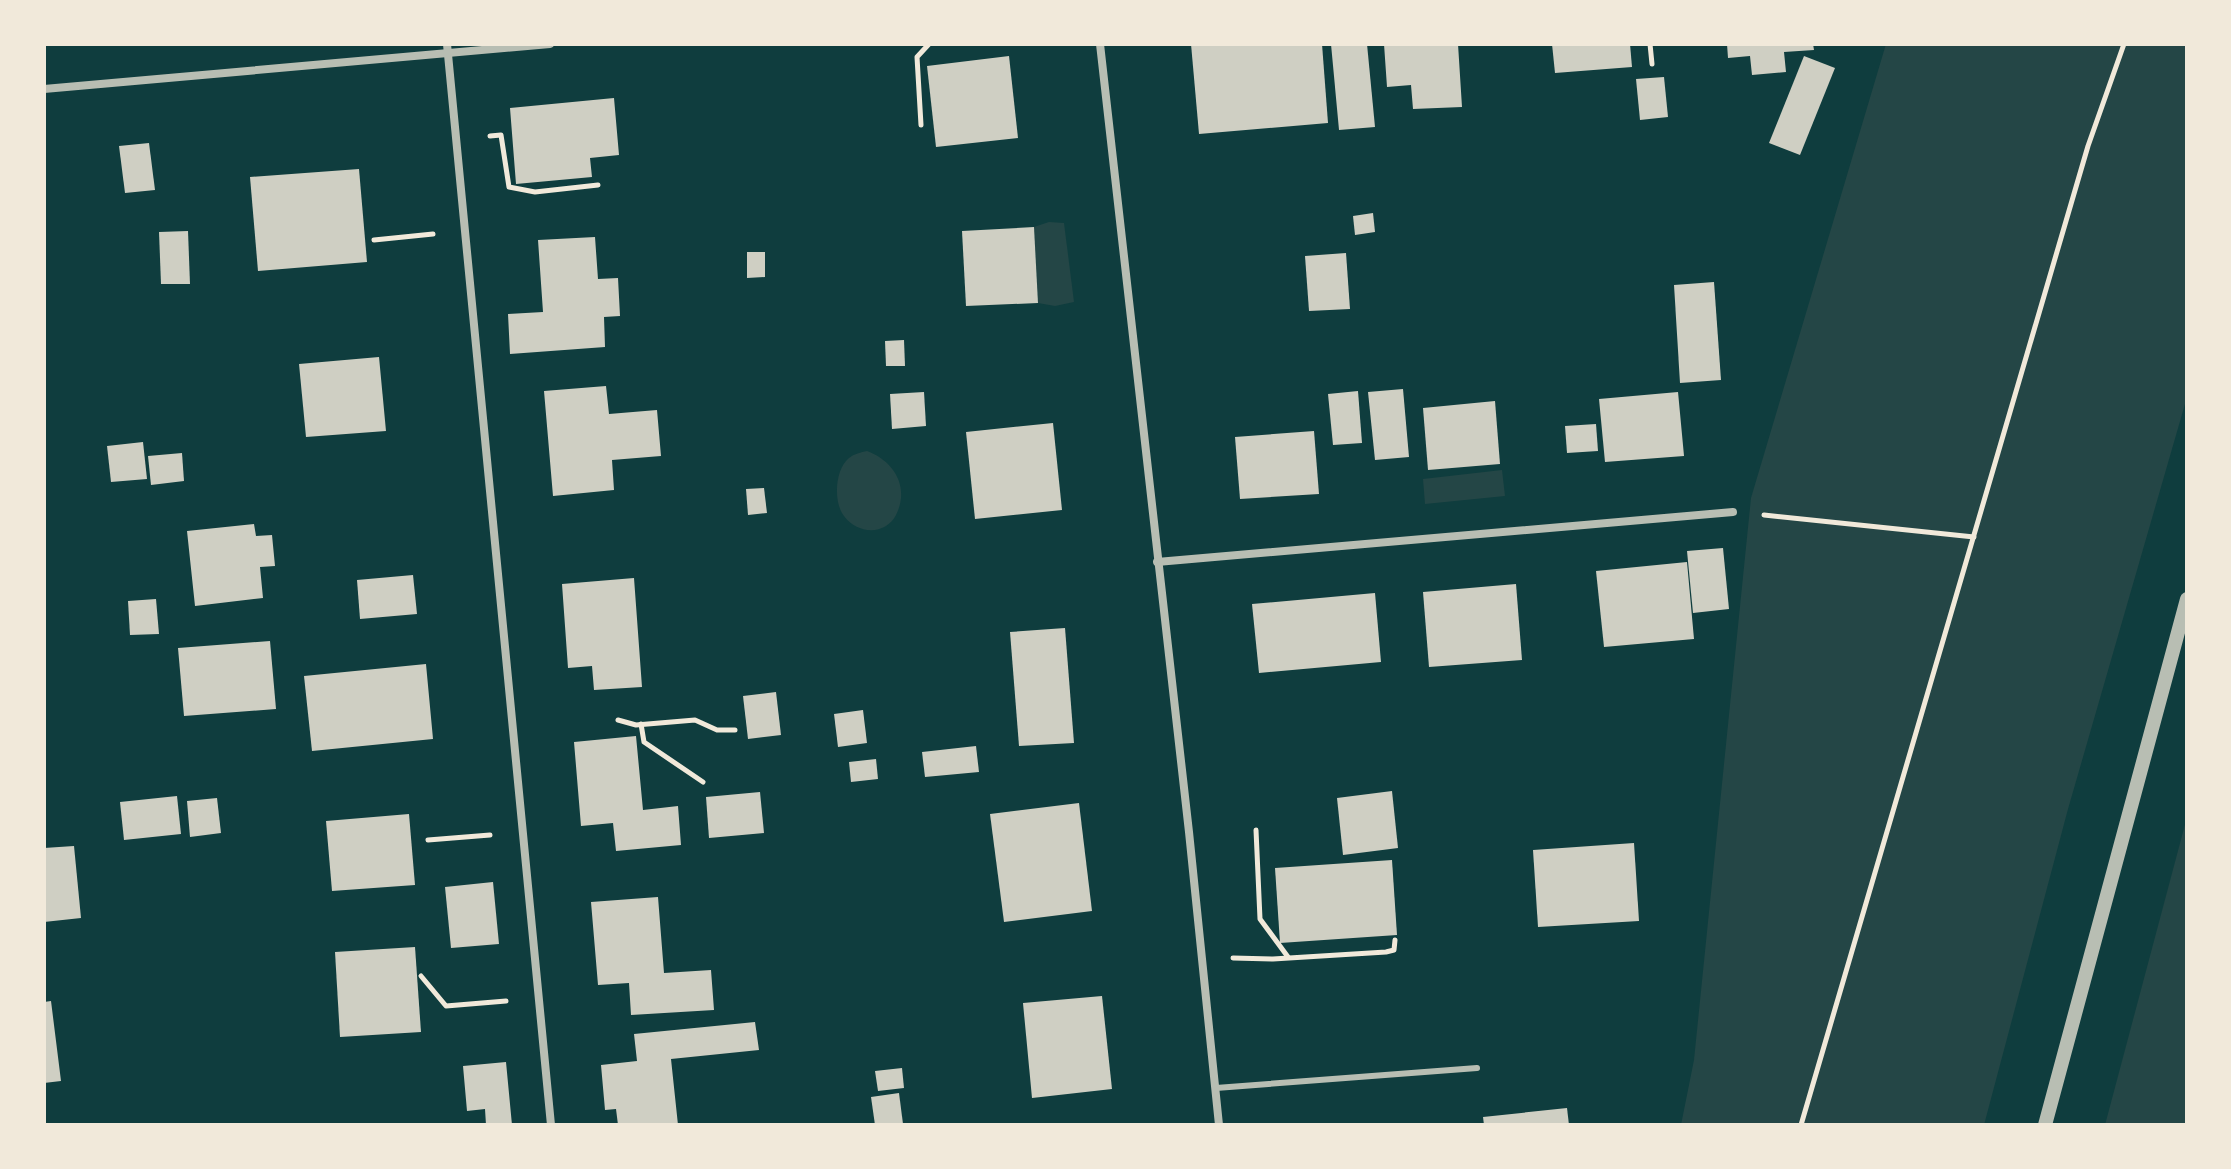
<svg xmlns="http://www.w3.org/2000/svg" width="2231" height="1169" font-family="'IBM Plex Sans',sans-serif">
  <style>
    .green { fill: #244646 }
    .building { fill: #cfcfc3 }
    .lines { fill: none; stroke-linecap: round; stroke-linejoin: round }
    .path { stroke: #f1e9da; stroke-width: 5 }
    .service { stroke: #b8beb3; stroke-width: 6 }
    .minor { stroke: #b8beb3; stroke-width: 8 }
    .tertiary { stroke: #b8beb3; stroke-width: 14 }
  </style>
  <rect width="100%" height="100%" fill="#0f3d3e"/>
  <!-- green -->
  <g class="green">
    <path d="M 1886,44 L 2187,44 L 2187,397 L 2068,809 L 1984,1125 L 1681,1125 L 1694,1060 L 1751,498 Z"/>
    <path d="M 1049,222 L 1064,223 L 1074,302 L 1055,306 L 1038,303 L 1034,227 Z"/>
    <path d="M 867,451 C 894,461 910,487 896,515 C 885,536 857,534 844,516 C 833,502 835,469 849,458 C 854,454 861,452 867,451 Z"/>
    <path d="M 1502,470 L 1505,496 L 1425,504 L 1423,479 Z"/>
    <path d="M 2187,817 L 2187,1125 L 2105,1125 Z"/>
  </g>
  <!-- building -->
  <g class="building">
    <path d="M 1191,44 L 1322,44 L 1328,123 L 1199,134 Z"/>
    <path d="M 1331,44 L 1367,44 L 1375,127 L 1339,130 Z"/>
    <path d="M 1384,44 L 1458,44 L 1462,107 L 1413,109 L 1411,85 L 1387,87 Z"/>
    <path d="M 1552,44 L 1630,44 L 1632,67 L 1555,73 Z"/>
    <path d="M 1727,44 L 1813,44 L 1814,50 L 1784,52 L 1786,72 L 1752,75 L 1750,56 L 1728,58 Z"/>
    <path d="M 1009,56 L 1018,138 L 936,147 L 927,66 Z"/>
    <path d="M 1804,56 L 1835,68 L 1800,155 L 1769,143 Z"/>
    <path d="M 1664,77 L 1668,117 L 1640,120 L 1636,79 Z"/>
    <path d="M 614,98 L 619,155 L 590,158 L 592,177 L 516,184 L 510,108 Z"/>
    <path d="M 149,143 L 155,190 L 125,193 L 119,146 Z"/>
    <path d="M 359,169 L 367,262 L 258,271 L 250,177 Z"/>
    <path d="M 1373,213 L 1375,232 L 1355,235 L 1353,216 Z"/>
    <path d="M 1034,227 L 1038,303 L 966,306 L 962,231 Z"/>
    <path d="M 188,231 L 190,284 L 161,284 L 159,232 Z"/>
    <path d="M 595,237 L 598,279 L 618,278 L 620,316 L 604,317 L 605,347 L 510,354 L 508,314 L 543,312 L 538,240 Z"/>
    <path d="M 747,252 L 765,252 L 765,277 L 747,278 Z"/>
    <path d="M 1346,253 L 1350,309 L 1309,311 L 1305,256 Z"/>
    <path d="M 1714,282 L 1721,380 L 1680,383 L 1674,285 Z"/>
    <path d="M 904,340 L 905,366 L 886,366 L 885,341 Z"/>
    <path d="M 379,357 L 386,431 L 306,437 L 299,364 Z"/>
    <path d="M 606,386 L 609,414 L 657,410 L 661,456 L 612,460 L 614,490 L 553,496 L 544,391 Z"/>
    <path d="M 1403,389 L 1409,457 L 1375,460 L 1368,392 Z"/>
    <path d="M 1358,391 L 1362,443 L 1333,445 L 1328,394 Z"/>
    <path d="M 924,392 L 926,426 L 892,429 L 890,394 Z"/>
    <path d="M 1678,392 L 1684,456 L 1605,462 L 1599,399 Z"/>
    <path d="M 1495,401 L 1500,464 L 1428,470 L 1423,408 Z"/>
    <path d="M 1053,423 L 1062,510 L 975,519 L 966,432 Z"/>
    <path d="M 1596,424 L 1598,451 L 1567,453 L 1565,426 Z"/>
    <path d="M 1314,431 L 1319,494 L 1240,499 L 1235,437 Z"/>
    <path d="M 143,442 L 147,479 L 111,482 L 107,446 Z"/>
    <path d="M 182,453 L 184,481 L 151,485 L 148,456 Z"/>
    <path d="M 764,488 L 767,513 L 748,515 L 746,489 Z"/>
    <path d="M 254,524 L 256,536 L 272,535 L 275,566 L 260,567 L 263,598 L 195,606 L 187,531 Z"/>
    <path d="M 1723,548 L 1729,609 L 1693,613 L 1687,551 Z"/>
    <path d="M 1687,562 L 1694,639 L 1604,647 L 1596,571 Z"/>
    <path d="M 413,575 L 417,614 L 360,619 L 357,580 Z"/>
    <path d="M 634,578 L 642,687 L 594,690 L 592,666 L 568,668 L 562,584 Z"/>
    <path d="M 1516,584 L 1522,660 L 1429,667 L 1423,592 Z"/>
    <path d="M 1375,593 L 1381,662 L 1259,673 L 1252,604 Z"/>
    <path d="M 156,599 L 159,634 L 130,635 L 128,601 Z"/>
    <path d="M 1065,628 L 1074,743 L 1019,746 L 1010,632 Z"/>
    <path d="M 270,641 L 276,709 L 184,716 L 178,648 Z"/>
    <path d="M 426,664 L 433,739 L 312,751 L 304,676 Z"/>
    <path d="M 776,692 L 781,735 L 748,739 L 743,696 Z"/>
    <path d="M 863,710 L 867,743 L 838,747 L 834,714 Z"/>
    <path d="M 636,736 L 643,810 L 678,806 L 681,845 L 616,851 L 613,823 L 581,826 L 574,742 Z"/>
    <path d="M 976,746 L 979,772 L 925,777 L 922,752 Z"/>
    <path d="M 876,759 L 878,779 L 851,782 L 849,762 Z"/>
    <path d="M 1392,791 L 1398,848 L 1343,855 L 1337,798 Z"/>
    <path d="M 760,792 L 764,833 L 709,838 L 706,797 Z"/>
    <path d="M 177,796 L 181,834 L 124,840 L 120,802 Z"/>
    <path d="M 217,798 L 221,833 L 190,837 L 187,801 Z"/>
    <path d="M 1079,803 L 1092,911 L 1004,922 L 990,814 Z"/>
    <path d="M 409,814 L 415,885 L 332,891 L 326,821 Z"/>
    <path d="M 1634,843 L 1639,921 L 1538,927 L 1533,850 Z"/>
    <path d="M 74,846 L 81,918 L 44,922 L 44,848 Z"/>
    <path d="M 1392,860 L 1397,935 L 1280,943 L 1275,868 Z"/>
    <path d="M 493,882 L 499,944 L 451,948 L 445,887 Z"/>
    <path d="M 658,897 L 664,973 L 711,970 L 714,1010 L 631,1015 L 629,983 L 598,985 L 591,902 Z"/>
    <path d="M 415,947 L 421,1032 L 340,1037 L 335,952 Z"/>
    <path d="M 1102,996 L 1112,1089 L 1032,1098 L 1023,1003 Z"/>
    <path d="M 51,1001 L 61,1081 L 44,1083 L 44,1002 Z"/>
    <path d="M 755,1022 L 759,1050 L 671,1059 L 678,1125 L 618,1125 L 616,1109 L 605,1110 L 601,1065 L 637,1061 L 634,1034 Z"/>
    <path d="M 506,1062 L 512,1125 L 486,1125 L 485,1109 L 467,1111 L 463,1066 Z"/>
    <path d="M 902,1068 L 904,1088 L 878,1091 L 875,1071 Z"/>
    <path d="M 899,1093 L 903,1124 L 875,1125 L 871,1097 Z"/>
    <path d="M 1567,1108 L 1569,1125 L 1484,1125 L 1483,1117 Z"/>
  </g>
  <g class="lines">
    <!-- path -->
    <g class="path">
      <path d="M 1650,44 L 1652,64"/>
      <path d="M 921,125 L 917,57 L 929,44"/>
      <path d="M 490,136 L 501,135 L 509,187 L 535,192 L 598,185"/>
      <path d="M 374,240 L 433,234"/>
      <path d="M 1764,515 L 1974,537"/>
      <path d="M 618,720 L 636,725 L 695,720 L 717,730 L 735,730"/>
      <path d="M 641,724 L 644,742 L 703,782"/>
      <path d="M 1256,830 L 1260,919 L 1288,957"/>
      <path d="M 428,840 L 490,835"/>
      <path d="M 1233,958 L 1273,959 L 1386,952 L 1394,950 L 1395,940"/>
      <path d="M 421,976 L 446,1006 L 506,1001"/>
      <path d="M 1801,1125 L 2088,146 L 2124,44"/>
    </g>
    <!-- service -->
    <path class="service" d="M 1216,1088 L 1477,1068"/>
    <!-- minor -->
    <g class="minor">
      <path d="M 447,44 L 551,1125"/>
      <path d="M 1100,44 L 1189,832 L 1219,1125"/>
      <path d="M 44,89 L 550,44"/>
      <path d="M 1157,562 L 1733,512"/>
    </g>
    <!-- tertiary -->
    <path class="tertiary" d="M 2045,1125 L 2187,599"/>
  </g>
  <!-- border -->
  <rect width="2231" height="1169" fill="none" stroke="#f1e9da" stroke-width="92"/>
</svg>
